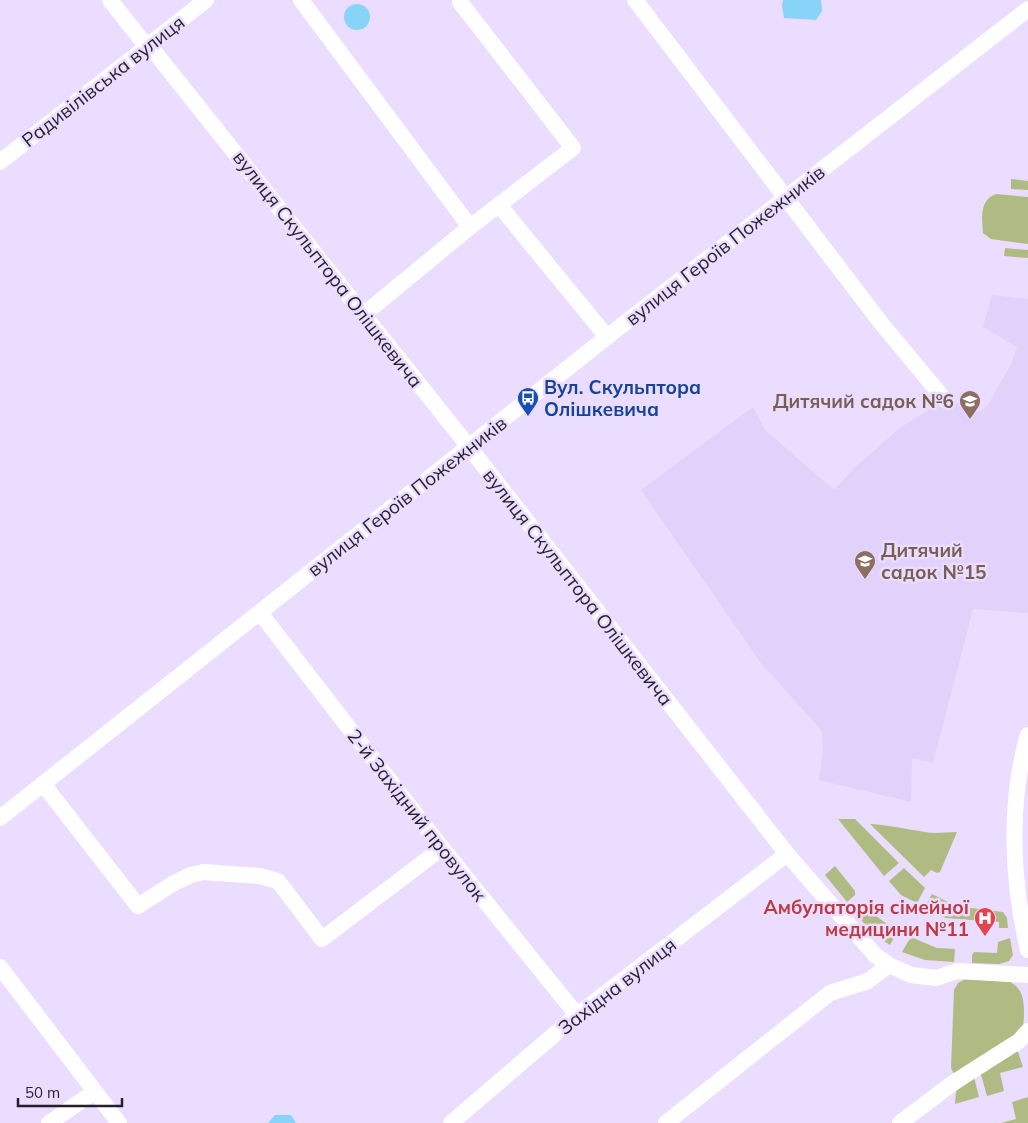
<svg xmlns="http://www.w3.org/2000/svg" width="1028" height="1123" font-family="Mulish,sans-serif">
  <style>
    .built { fill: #e2d1fa }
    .green { fill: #b0bb83 }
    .water { fill: #88d4f9 }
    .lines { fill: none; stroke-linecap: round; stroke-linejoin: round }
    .minor { stroke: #fff; stroke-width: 16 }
    .labels { text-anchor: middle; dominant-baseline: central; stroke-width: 5; stroke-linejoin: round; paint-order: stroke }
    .street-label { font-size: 19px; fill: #241f2b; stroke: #ebddff }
    .transit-label { font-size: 19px; font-weight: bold; fill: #164399; stroke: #ebddff; text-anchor: start }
    .education-label { font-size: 19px; font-weight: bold; fill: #785e54; stroke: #ebddff; text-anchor: end }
    .health-label { font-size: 19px; font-weight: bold; fill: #be3a42; stroke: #ebddff; text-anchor: end }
  </style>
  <rect width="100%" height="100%" fill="#ebddff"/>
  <!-- built -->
  <path class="built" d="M 992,295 L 1028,299 L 1028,613 L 973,609 L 933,763 L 912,758 L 911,802 L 819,780 L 823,750 L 822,731 L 761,663 L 641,490 L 753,407 L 765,430 L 834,490 L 853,469 L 901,427 L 950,397 L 968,413 L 974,413 L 984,409 L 988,405 L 1012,362 L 1017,347 L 983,327 Z"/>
  <!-- green -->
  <g class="green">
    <path d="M 1011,179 L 1028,181 L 1028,190 L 1011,189 Z"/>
    <path d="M 996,194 L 1028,197 L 1028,244 L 991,239 L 983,233 C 982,218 979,200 996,194 Z"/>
    <path d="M 1005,248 L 1028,250 L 1028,258 L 1004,256 Z"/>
    <path d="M 838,819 L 855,819 L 899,863 L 884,876 Z"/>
    <path d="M 870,824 C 889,825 906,829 925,832 C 935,834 947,832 957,832 L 940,872 L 937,873 L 931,870 L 924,877 Z"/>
    <path d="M 835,866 L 855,891 L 855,895 L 847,902 L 825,875 Z"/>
    <path d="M 904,868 L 925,888 L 917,903 L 901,895 L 889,881 Z"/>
    <path d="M 932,894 L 956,906 L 1003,912 L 1007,918 L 1008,928 L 999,928 L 999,922 L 946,918 L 925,907 Z"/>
    <path d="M 861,904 L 866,904 C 875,916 884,923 898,930 L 890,945 L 873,934 L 853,910 Z"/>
    <path d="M 913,938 L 937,948 L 955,949 L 954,962 L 925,960 L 902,952 L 909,940 Z"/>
    <path d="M 1010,938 L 1013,955 L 1009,961 L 999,964 L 972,963 L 972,955 L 974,952 L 997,953 L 998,942 Z"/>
    <path d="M 965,979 L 1010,982 C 1014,984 1019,988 1021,993 C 1025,1001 1025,1025 1021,1033 L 954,1074 L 951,1068 L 954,990 L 958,983 Z"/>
    <path d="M 1017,1049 L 1023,1067 L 1000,1073 L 1004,1091 L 987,1096 L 980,1071 Z"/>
    <path d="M 974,1077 L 979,1097 L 955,1104 L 956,1091 Z"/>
    <path d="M 1028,1097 L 1028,1123 L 1001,1123 L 1016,1119 L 1012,1102 Z"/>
  </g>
  <!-- water -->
  <g class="water">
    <path d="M 783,0 L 821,0 L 822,11 L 816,20 L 784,18 L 782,6 Z"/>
    <circle cx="357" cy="17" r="13"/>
    <path d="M 275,1115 L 291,1115 L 296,1123 L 268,1123 Z"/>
  </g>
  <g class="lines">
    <!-- minor -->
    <g class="minor">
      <path d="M 110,0 L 140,38 L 149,45 L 469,447 L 787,854 L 875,955 L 889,965 L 911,975 L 936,978 L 957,971 L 1028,975"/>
      <path d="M 301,0 L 470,227 L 573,148 L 460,2"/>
      <path d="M 635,0 L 881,323 L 945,400"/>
      <path d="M 0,162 L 206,0"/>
      <path d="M 499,205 L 607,337"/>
      <path d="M 363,315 L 470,227"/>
      <path d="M 260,613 L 442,848 L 577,1015"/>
      <path d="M 1028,735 C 1008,803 1012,882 1028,950"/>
      <path d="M 43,784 L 138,906 L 174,883 L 191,875 L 203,872 L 260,876 L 278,881 L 322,939 L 442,848"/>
      <path d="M 0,818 L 607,337 L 1028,9"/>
      <path d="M 0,967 L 119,1123"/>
      <path d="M 49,1123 L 94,1092"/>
      <path d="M 451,1123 L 577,1015 L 787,854"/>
      <path d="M 666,1123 L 830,993 L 868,981 L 889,965"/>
      <path d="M 900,1123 L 953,1083 L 1019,1041 L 1028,1031"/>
    </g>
  </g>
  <!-- icons -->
  <defs>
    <g id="bus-pin" transform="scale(1.125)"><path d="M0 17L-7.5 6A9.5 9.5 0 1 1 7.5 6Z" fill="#1a4fb4" stroke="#ebddff"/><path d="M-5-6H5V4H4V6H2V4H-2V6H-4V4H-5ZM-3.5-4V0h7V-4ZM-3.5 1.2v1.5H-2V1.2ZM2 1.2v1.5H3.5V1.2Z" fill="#fff"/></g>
    <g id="school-pin" transform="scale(1.125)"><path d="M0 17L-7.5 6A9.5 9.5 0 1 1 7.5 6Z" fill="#8d6e63" stroke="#ebddff"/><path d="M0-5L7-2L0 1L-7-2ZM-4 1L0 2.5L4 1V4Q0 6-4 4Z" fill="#fff"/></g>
    <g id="hospital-pin" transform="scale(1.125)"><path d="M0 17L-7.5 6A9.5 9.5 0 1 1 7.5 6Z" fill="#e0444e" stroke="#ebddff"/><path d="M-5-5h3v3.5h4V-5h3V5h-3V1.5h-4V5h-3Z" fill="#fff"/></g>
  </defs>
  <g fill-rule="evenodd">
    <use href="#bus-pin" x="528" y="398"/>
    <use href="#school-pin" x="970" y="401"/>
    <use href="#school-pin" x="865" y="561"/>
    <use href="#hospital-pin" x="985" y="918"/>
  </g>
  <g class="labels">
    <!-- street labels -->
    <g class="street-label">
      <text transform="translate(103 81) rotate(-38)">Радивілівська вулиця</text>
      <text transform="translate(725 245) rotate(-38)">вулиця Героїв Пожежників</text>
      <text transform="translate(328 269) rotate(52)">вулиця Скульптора Олішкевича</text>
      <text transform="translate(407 496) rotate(-38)">вулиця Героїв Пожежників</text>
      <text transform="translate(578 587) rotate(52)">вулиця Скульптора Олішкевича</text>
      <text transform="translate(417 815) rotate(52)">2-й Західний провулок</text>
      <text transform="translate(617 986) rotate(-38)">Західна вулиця</text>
    </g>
    <!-- transit labels -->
    <g class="transit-label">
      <text x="544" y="387">Вул. Скульптора<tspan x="544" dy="22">Олішкевича</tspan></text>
    </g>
    <!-- education labels -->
    <g class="education-label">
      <text x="954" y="401">Дитячий садок №6</text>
      <text x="881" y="550" text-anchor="start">Дитячий<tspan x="881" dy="22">садок №15</tspan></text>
    </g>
    <!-- health labels -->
    <g class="health-label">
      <text x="969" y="907">Амбулаторія сімейної<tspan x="969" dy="22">медицини №11</tspan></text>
    </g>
  </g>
  <!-- scale -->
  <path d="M18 1098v8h104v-8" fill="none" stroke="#241f2b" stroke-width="2.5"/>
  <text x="25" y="1098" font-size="15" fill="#241f2b" stroke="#ebddff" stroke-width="4" paint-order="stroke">50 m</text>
</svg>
